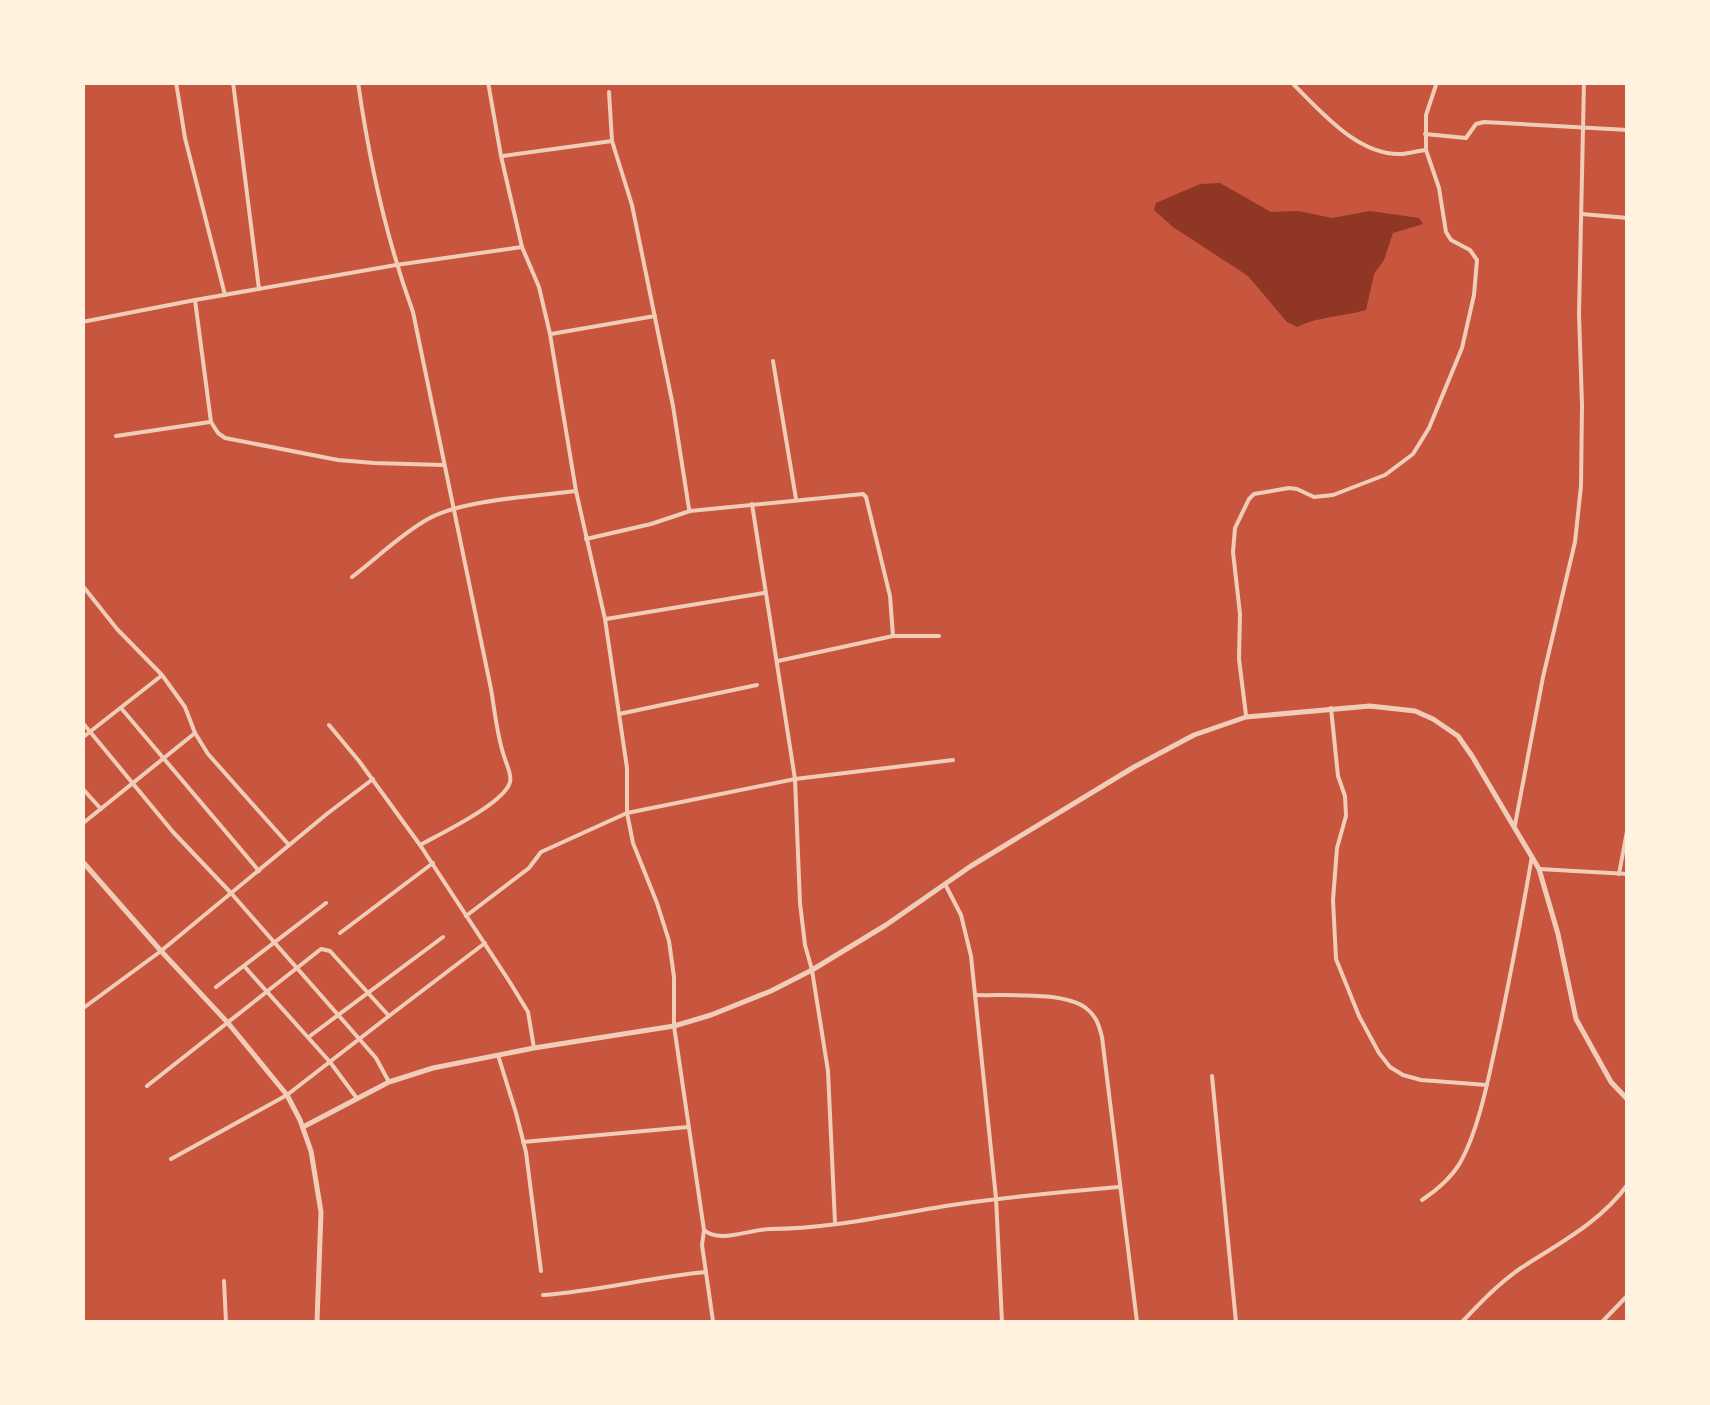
<svg xmlns="http://www.w3.org/2000/svg" width="1710" height="1405" font-family="Overpass,sans-serif">
  <style>
    .water { fill: #8f3625 }
    .lines { fill: none; stroke-linecap: round; stroke-linejoin: round }
    .minor { stroke: #f1ccb7; stroke-width: 4 }
    .tertiary { stroke: #f1ccb7; stroke-width: 5 }
  </style>
  <rect width="100%" height="100%" fill="#c8553d"/>
  <!-- water -->
  <path class="water" d="M 1220,183 L 1271,212 L 1298,211 L 1332,218 L 1370,211 L 1419,218 L 1423,224 L 1393,233 L 1384,260 L 1374,274 L 1366,310 C 1343,317 1318,316 1297,327 L 1287,322 L 1248,276 L 1173,227 L 1154,210 L 1156,203 L 1200,184 Z"/>
  <g class="lines">
    <!-- minor -->
    <g class="minor">
      <path d="M 176,82 L 185,138 L 225,295"/>
      <path d="M 233,82 L 259,289"/>
      <path d="M 358,82 C 369,160 386,238 413,312 L 491,689 C 495,712 497,737 505,759 C 507,766 512,775 510,782 C 505,803 440,834 420,845"/>
      <path d="M 488,82 L 501,156 L 522,247"/>
      <path d="M 1291,82 C 1320,110 1357,156 1402,154 C 1410,153 1418,151 1426,150"/>
      <path d="M 609,92 L 612,141 L 632,205 L 673,406 L 689,509"/>
      <path d="M 1425,134 L 1466,138 L 1476,124 L 1484,122 L 1628,130"/>
      <path d="M 503,156 L 612,141"/>
      <path d="M 1582,214 L 1628,218"/>
      <path d="M 195,300 L 211,422 L 218,433 L 225,438 L 338,460 L 374,463 L 443,465"/>
      <path d="M 82,322 L 195,300 L 396,265 L 522,247 L 539,287 L 550,334 L 576,491 L 605,619 L 627,768 L 627,813 L 633,843 L 657,903 L 669,941 L 674,977 L 674,1026 L 704,1230 C 719,1244 750,1229 770,1229 C 834,1229 897,1213 959,1204 C 1012,1196 1066,1192 1119,1187"/>
      <path d="M 551,334 L 655,316"/>
      <path d="M 773,361 L 796,499"/>
      <path d="M 116,436 L 210,422"/>
      <path d="M 752,504 L 795,779 L 800,903 L 805,945 L 812,970 L 828,1071 L 835,1223"/>
      <path d="M 586,539 L 651,524 L 690,511 L 863,494 L 866,497 L 890,596 L 893,636"/>
      <path d="M 352,577 C 377,558 401,534 428,519 C 461,500 536,496 576,491"/>
      <path d="M 82,585 L 117,629 L 162,675 L 185,707 L 195,733 L 208,754 L 289,845"/>
      <path d="M 606,619 L 764,593"/>
      <path d="M 778,661 L 893,636 L 939,636"/>
      <path d="M 121,708 L 259,871"/>
      <path d="M 1331,708 L 1338,776 L 1345,796 L 1346,816 L 1337,848 L 1333,900 L 1336,959 L 1359,1016 L 1379,1053 L 1390,1067 L 1403,1075 L 1421,1080 L 1487,1085"/>
      <path d="M 619,714 L 757,685"/>
      <path d="M 1246,715 L 1239,659 L 1240,614 L 1233,552 L 1235,528 L 1249,499 L 1254,494 L 1289,488 L 1297,489 L 1314,497 L 1333,495 L 1385,475 L 1413,454 L 1429,428 L 1462,348 L 1474,295 L 1477,260 L 1470,250 L 1451,240 L 1446,232 L 1439,188 L 1426,150 L 1426,115 L 1437,82"/>
      <path d="M 82,722 L 173,832 L 231,893 L 376,1058 L 389,1082"/>
      <path d="M 329,725 L 359,761 L 420,845 L 511,984 L 528,1012 L 534,1048"/>
      <path d="M 82,738 L 161,676"/>
      <path d="M 82,788 L 101,809"/>
      <path d="M 82,824 L 195,733"/>
      <path d="M 1515,825 L 1543,677 L 1575,542 L 1581,486 L 1582,405 L 1579,314 L 1584,82"/>
      <path d="M 1539,869 L 1628,874"/>
      <path d="M 1619,874 L 1628,826"/>
      <path d="M 945,884 L 961,915 L 971,956 L 996,1198 L 1002,1322"/>
      <path d="M 466,916 L 529,868 L 541,852 L 627,813 L 795,779 L 953,760"/>
      <path d="M 340,933 L 433,863"/>
      <path d="M 244,966 L 330,1062 L 356,1097"/>
      <path d="M 216,987 L 326,903"/>
      <path d="M 975,995 C 1004,996 1066,991 1087,1009 C 1097,1017 1099,1026 1102,1037 L 1137,1322"/>
      <path d="M 82,1009 L 161,951 L 328,813 L 373,779"/>
      <path d="M 389,1016 L 485,943"/>
      <path d="M 310,1036 L 443,937"/>
      <path d="M 498,1055 L 516,1113 L 526,1152 L 541,1271"/>
      <path d="M 1212,1076 L 1236,1322"/>
      <path d="M 147,1086 L 321,949 L 330,951 L 389,1016 L 287,1095 L 171,1159"/>
      <path d="M 523,1142 L 688,1127"/>
      <path d="M 1422,1200 C 1437,1190 1451,1178 1460,1163 C 1480,1128 1490,1070 1499,1030 C 1511,972 1522,915 1532,856"/>
      <path d="M 704,1230 L 702,1245 L 713,1321"/>
      <path d="M 224,1281 L 226,1322"/>
      <path d="M 543,1295 C 598,1291 651,1277 706,1272"/>
      <path d="M 1462,1322 C 1480,1303 1499,1283 1521,1268 C 1558,1244 1601,1222 1628,1184"/>
      <path d="M 1602,1322 L 1628,1295"/>
    </g>
    <!-- tertiary -->
    <g class="tertiary">
      <path d="M 82,861 L 161,951 L 228,1023 L 287,1095 L 300,1120 L 311,1151 L 321,1212 L 317,1322"/>
      <path d="M 303,1127 L 389,1082 L 433,1068 L 534,1048 L 674,1026 L 711,1015 L 771,991 L 812,970 L 886,925 L 971,866 L 1134,767 L 1194,735 L 1246,717 L 1370,706 L 1415,711 L 1433,719 L 1458,736 L 1472,756 L 1539,869 L 1558,934 L 1576,1019 L 1611,1082 L 1628,1100"/>
    </g>
  </g>
  <!-- border -->
  <rect width="1710" height="1405" fill="none" stroke="#fff3e0" stroke-width="170"/>
</svg>
